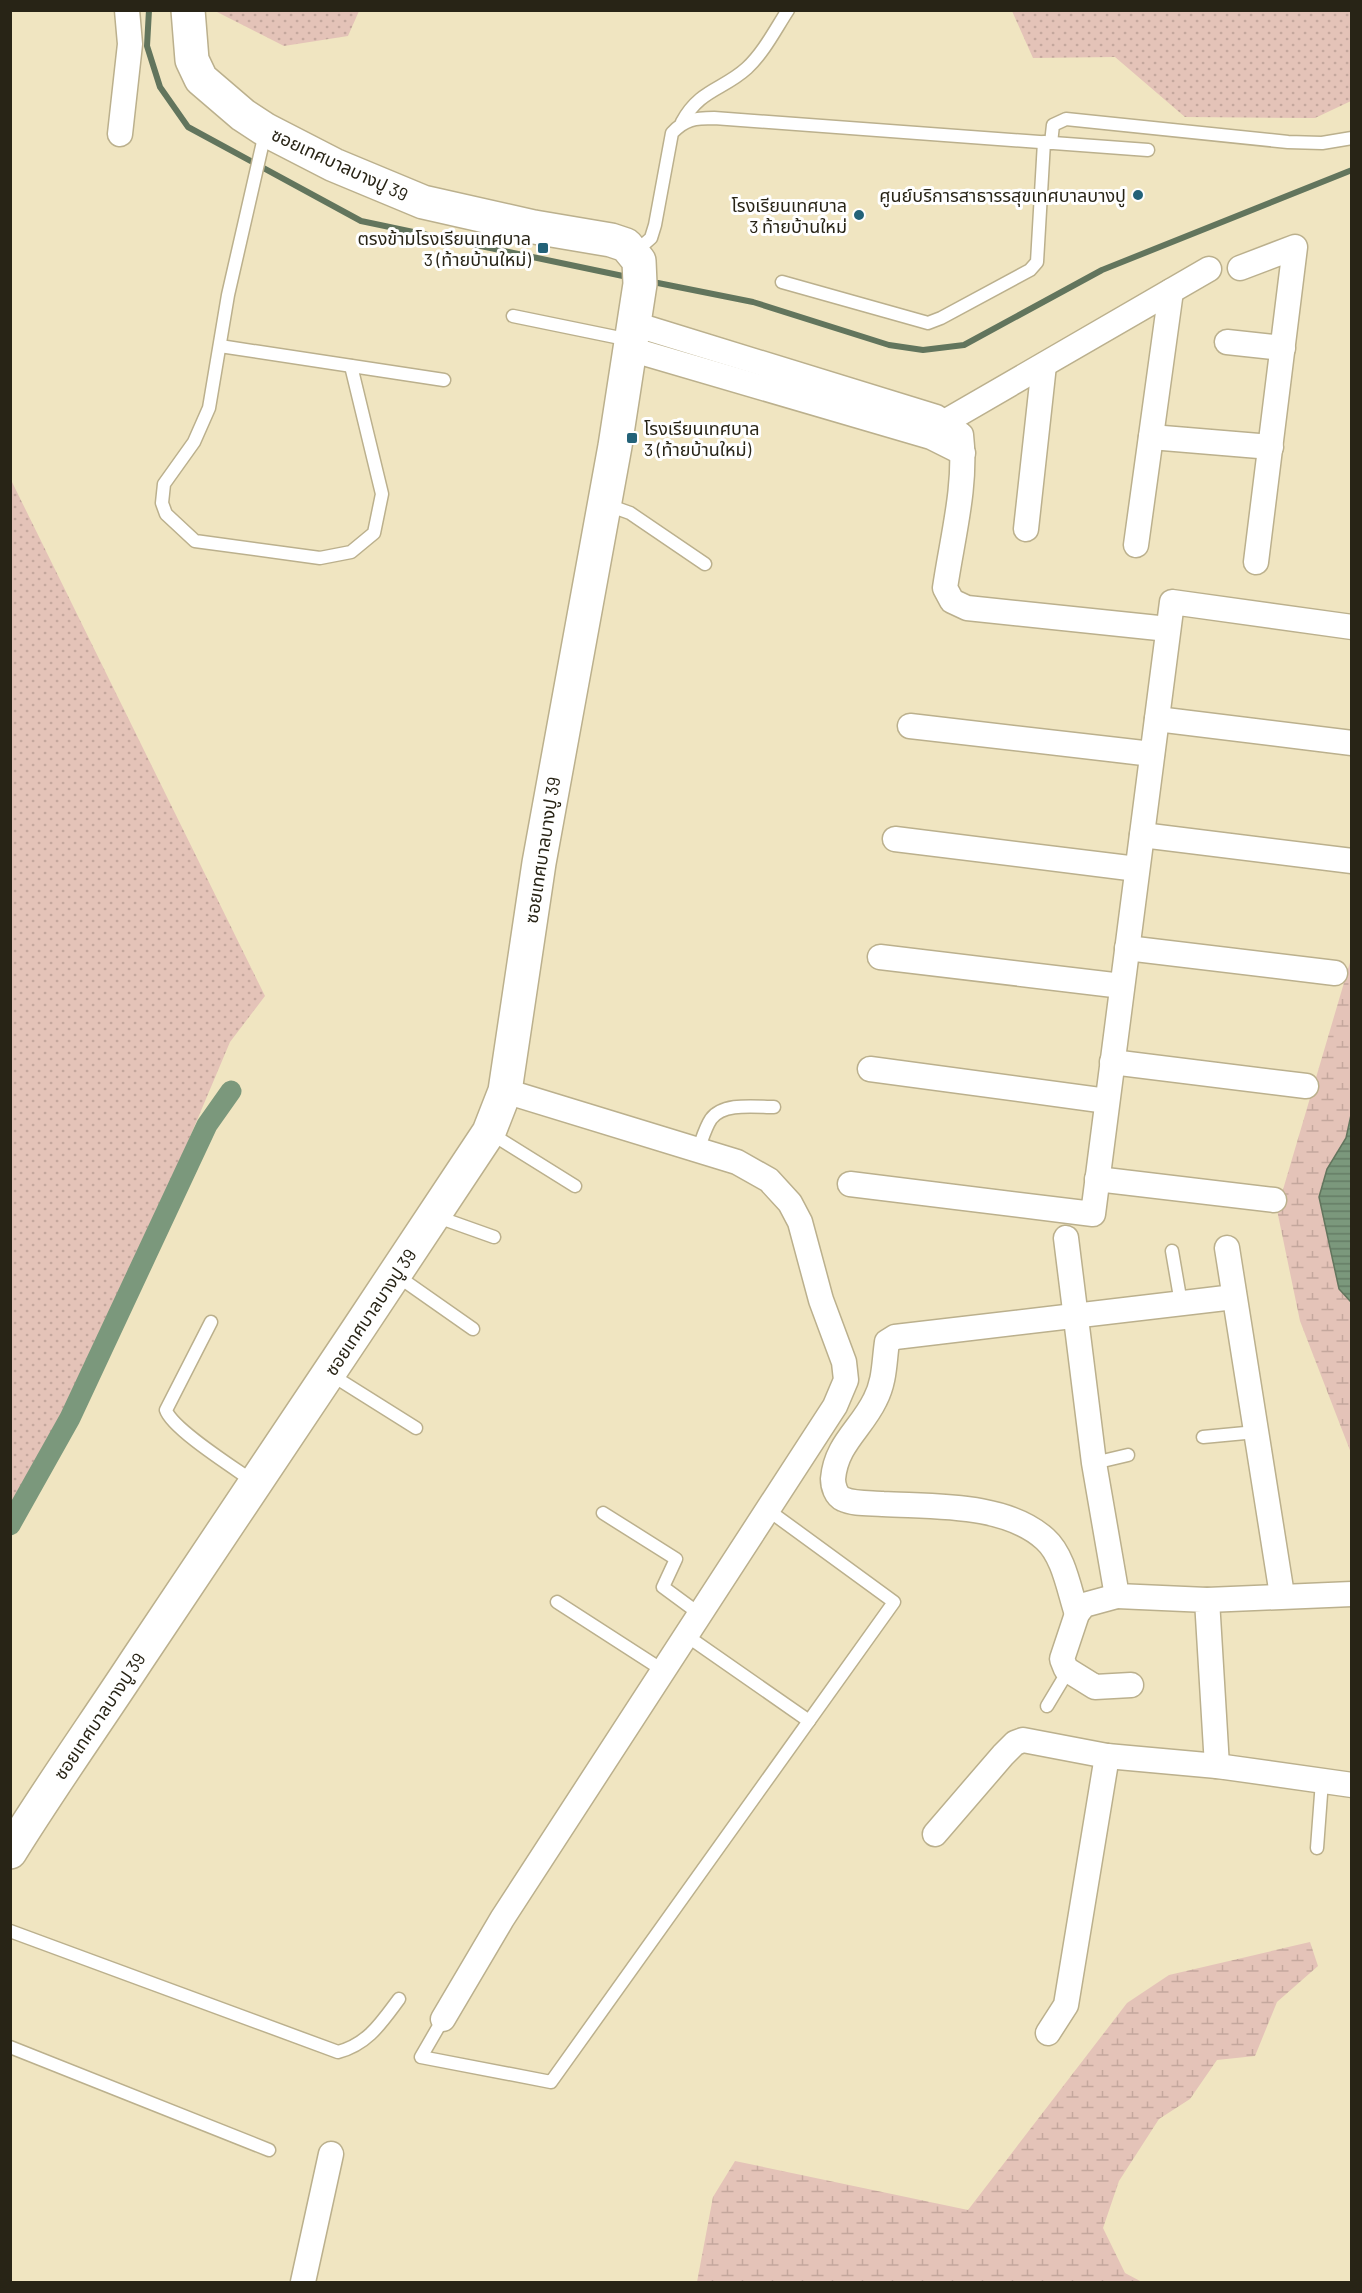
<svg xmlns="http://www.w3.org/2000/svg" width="1362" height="2293" font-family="Barlow,'Noto Sans Thai',sans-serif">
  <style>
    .grass { fill: url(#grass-dots) }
    .wetland { fill: url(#wetland-marsh) }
    .water { fill: url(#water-rules); stroke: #62755d; stroke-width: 1.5 }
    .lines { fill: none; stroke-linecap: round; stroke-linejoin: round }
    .stream { stroke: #62755d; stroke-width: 6 }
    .canal { stroke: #7b987c; stroke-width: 21 }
    .lane-casing { stroke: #bbb08d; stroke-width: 15 }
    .street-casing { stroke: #bbb08d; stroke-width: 27 }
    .secondary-casing { stroke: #bbb08d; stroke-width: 36 }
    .lane { stroke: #fff; stroke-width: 12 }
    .street { stroke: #fff; stroke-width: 24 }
    .secondary { stroke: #fff; stroke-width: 33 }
    .poi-dot { fill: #236278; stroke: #fff; stroke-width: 2 }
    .labels { text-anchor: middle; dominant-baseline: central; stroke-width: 6; stroke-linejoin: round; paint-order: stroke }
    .street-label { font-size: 18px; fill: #282416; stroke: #fff }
    .poi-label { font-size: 18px; fill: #282416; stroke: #fff; text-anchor: end }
  </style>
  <defs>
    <pattern id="grass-dots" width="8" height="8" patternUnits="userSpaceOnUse" patternTransform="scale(1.5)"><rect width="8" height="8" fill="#e4c3b8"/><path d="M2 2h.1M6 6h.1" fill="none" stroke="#c4a79d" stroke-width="1.8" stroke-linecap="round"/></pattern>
    <pattern id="wetland-marsh" width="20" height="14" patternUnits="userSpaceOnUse" patternTransform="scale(1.5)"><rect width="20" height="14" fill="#e4c3b8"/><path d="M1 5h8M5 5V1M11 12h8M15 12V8" fill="none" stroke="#c4a79d"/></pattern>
    <pattern id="water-rules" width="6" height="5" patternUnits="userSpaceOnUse" patternTransform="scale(1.5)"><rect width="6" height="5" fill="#7b987c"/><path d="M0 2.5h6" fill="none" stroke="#657c65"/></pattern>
  </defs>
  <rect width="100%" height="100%" fill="#f0e5c1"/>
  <!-- grass -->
  <g class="grass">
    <path d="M 215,11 L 359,11 L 348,36 L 284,46 Z"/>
    <path d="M 1012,11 L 1351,11 L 1351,101 L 1315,118 L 1185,117 L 1115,57 L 1033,58 Z"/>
    <path d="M 11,480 L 265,996 L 230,1042 L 89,1376 L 11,1527 Z"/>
  </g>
  <!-- wetland -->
  <g class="wetland">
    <path d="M 1351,959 L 1351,1115 L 1346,1138 L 1327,1169 L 1319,1197 L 1339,1289 L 1351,1302 L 1351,1453 L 1300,1321 L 1277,1210 Z"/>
    <path d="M 1310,1942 L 1318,1966 L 1277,2002 L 1255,2056 L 1217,2060 L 1190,2099 L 1159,2119 L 1119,2181 L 1103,2228 L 1125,2273 L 1142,2282 L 697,2282 L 713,2197 L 735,2161 L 968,2210 L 1127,2003 L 1169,1975 Z"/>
  </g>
  <!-- water -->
  <path class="water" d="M 1351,1115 L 1351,1302 L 1339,1289 L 1319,1197 L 1327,1169 L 1346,1138 Z"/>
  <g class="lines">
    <!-- stream -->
    <g class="stream">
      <path d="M 149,10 L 147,46 L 160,87 L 188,127 L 361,221 L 623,276"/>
      <path d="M 658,283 L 753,302 L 889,345 L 923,350 L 964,345 L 1102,270 L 1352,170"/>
    </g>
    <!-- canal -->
    <path class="canal" d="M 10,1525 L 70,1418 L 207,1125 L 231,1091"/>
    <!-- lane casing -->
    <g class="lane-casing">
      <g id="lane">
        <path d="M 682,122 C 700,89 723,90 747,68 C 764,52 775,30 788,10"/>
        <path d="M 265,133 L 228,295 L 209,408 L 194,442 L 164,484 L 162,503 L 166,514 L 195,541 L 320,558 L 351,552 L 374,533 L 382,494 L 351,366"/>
        <path d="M 1051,143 L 1053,125 L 1066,119 L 1288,142 L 1322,143 L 1352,138"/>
        <path d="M 634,253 L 651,238 L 655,225 L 672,133 C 685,119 695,118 714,118 L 1148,150"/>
        <path d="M 782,282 L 928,323 L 941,318 L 1030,270 L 1037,262 L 1044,142"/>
        <path d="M 513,316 L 630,340"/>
        <path d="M 220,346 L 444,380"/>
        <path d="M 605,504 L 630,513 L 705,564"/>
        <path d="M 490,1133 L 575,1186"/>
        <path d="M 698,1150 C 702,1140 705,1128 711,1119 C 723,1102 756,1107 774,1107"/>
        <path d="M 435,1216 L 494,1237"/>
        <path d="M 1172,1251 L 1181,1303"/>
        <path d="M 396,1275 L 473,1329"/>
        <path d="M 211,1322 L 166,1410 C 172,1429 236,1469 254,1482"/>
        <path d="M 330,1374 L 416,1428"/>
        <path d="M 1203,1437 L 1256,1432"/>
        <path d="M 1094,1463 L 1128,1455"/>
        <path d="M 603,1513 L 676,1559 L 663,1587 L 701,1615"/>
        <path d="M 557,1602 L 664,1671"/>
        <path d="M 687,1636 L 809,1721"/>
        <path d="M 1047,1706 L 1068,1671"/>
        <path d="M 1317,1848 L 1322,1781"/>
        <path d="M 10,1931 L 338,2052 C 368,2044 381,2023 399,1999"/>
        <path d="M 443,2019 L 421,2057 L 551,2082 L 894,1602 L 768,1510"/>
        <path d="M 10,2047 L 269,2150"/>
      </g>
    </g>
    <!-- street casing -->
    <g class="street-casing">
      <g id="street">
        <path d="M 120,134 L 130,44 L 127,10"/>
        <path d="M 1240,268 L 1295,247 L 1256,562"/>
        <path d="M 634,324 L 936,417 L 961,435 C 967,485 952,539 945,588 L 952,601 L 967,608 L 1168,629"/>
        <path d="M 1227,342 L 1283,348"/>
        <path d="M 630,349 L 931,437 L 963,453"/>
        <path d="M 943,423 L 1209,269"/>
        <path d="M 1151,437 L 1271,447"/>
        <path d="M 1026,529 L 1044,365"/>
        <path d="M 1136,545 L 1171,291"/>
        <path d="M 1157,719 L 1352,743"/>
        <path d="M 910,726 L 1152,754"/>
        <path d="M 1142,835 L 1352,861"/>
        <path d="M 895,839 L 1137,869"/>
        <path d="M 1127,948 L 1335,973"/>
        <path d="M 880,957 L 1122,986"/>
        <path d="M 1112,1062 L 1306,1086"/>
        <path d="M 870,1069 L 1107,1101"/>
        <path d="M 1097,1179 L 1274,1200"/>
        <path d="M 850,1184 L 1093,1214 L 1172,602 L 1352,627"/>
        <path d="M 1066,1238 L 1094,1463 L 1117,1596 L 1207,1600 L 1217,1766"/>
        <path d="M 1227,1248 L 1282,1595"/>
        <path d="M 1117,1596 L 1084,1605 L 1077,1614 L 1062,1659 L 1066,1669 L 1095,1687 L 1131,1685"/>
        <path d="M 1207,1600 L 1352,1594"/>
        <path d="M 1077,1614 C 1069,1590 1064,1556 1045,1539 C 1005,1503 933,1507 883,1504 C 871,1503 853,1504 843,1499 C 836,1496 833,1486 833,1479 C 836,1444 861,1429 875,1400 C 885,1381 884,1362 887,1342 L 895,1337 L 1234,1297"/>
        <path d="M 935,1834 L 1003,1755 L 1015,1743 L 1023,1740 L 1107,1756 L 1217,1766 L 1352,1785"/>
        <path d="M 443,2019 L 502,1919 L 835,1406 L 846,1380 L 844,1362 L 821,1300 L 800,1222 L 790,1203 L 769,1180 L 737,1162 L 505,1091"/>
        <path d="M 1048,2033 L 1066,2005 L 1107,1756"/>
        <path d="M 303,2282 L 331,2154"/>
      </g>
    </g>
    <!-- secondary casing -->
    <g class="secondary-casing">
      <path id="secondary" d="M 10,1852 C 51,1786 95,1724 137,1660 C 254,1483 373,1309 489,1132 L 505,1091 L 539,863 L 615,446 L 640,284 L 639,261 L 626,245 L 611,240 L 534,227 L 423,202 L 334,165 L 266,130 L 243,115 L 201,79 L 192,60 L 188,10"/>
    </g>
    <!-- lane -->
    <use href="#lane" class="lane"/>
    <!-- street -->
    <use href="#street" class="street"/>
    <!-- secondary -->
    <use href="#secondary" class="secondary"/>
  </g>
  <!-- markers -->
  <g class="poi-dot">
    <circle cx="1138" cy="195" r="6"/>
    <circle cx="859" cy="215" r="6"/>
    <rect x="537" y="242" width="12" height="12" rx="3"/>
    <rect x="626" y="432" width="12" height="12" rx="3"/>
  </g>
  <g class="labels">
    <!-- street labels -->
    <g class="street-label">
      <text transform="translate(340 164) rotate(25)">ซอยเทศบาลบางปู 39</text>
      <text transform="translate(542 850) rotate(-81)">ซอยเทศบาลบางปู 39</text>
      <text transform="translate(370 1312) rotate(-56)">ซอยเทศบาลบางปู 39</text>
      <text transform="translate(99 1716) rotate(-56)">ซอยเทศบาลบางปู 39</text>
    </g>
    <!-- poi labels -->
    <g class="poi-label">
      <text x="1126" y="195">ศูนย์บริการสาธารรสุขเทศบาลบางปู</text>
      <text x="847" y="205">โรงเรียนเทศบาล<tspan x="847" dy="21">3 ท้ายบ้านใหม่</tspan></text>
      <text x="531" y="238">ตรงข้ามโรงเรียนเทศบาล<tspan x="531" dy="21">3 (ท้ายบ้านใหม่)</tspan></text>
      <text x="644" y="428" text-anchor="start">โรงเรียนเทศบาล<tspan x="644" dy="21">3 (ท้ายบ้านใหม่)</tspan></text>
    </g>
  </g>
  <!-- border -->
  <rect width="1362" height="2293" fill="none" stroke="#282416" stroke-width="24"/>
</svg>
